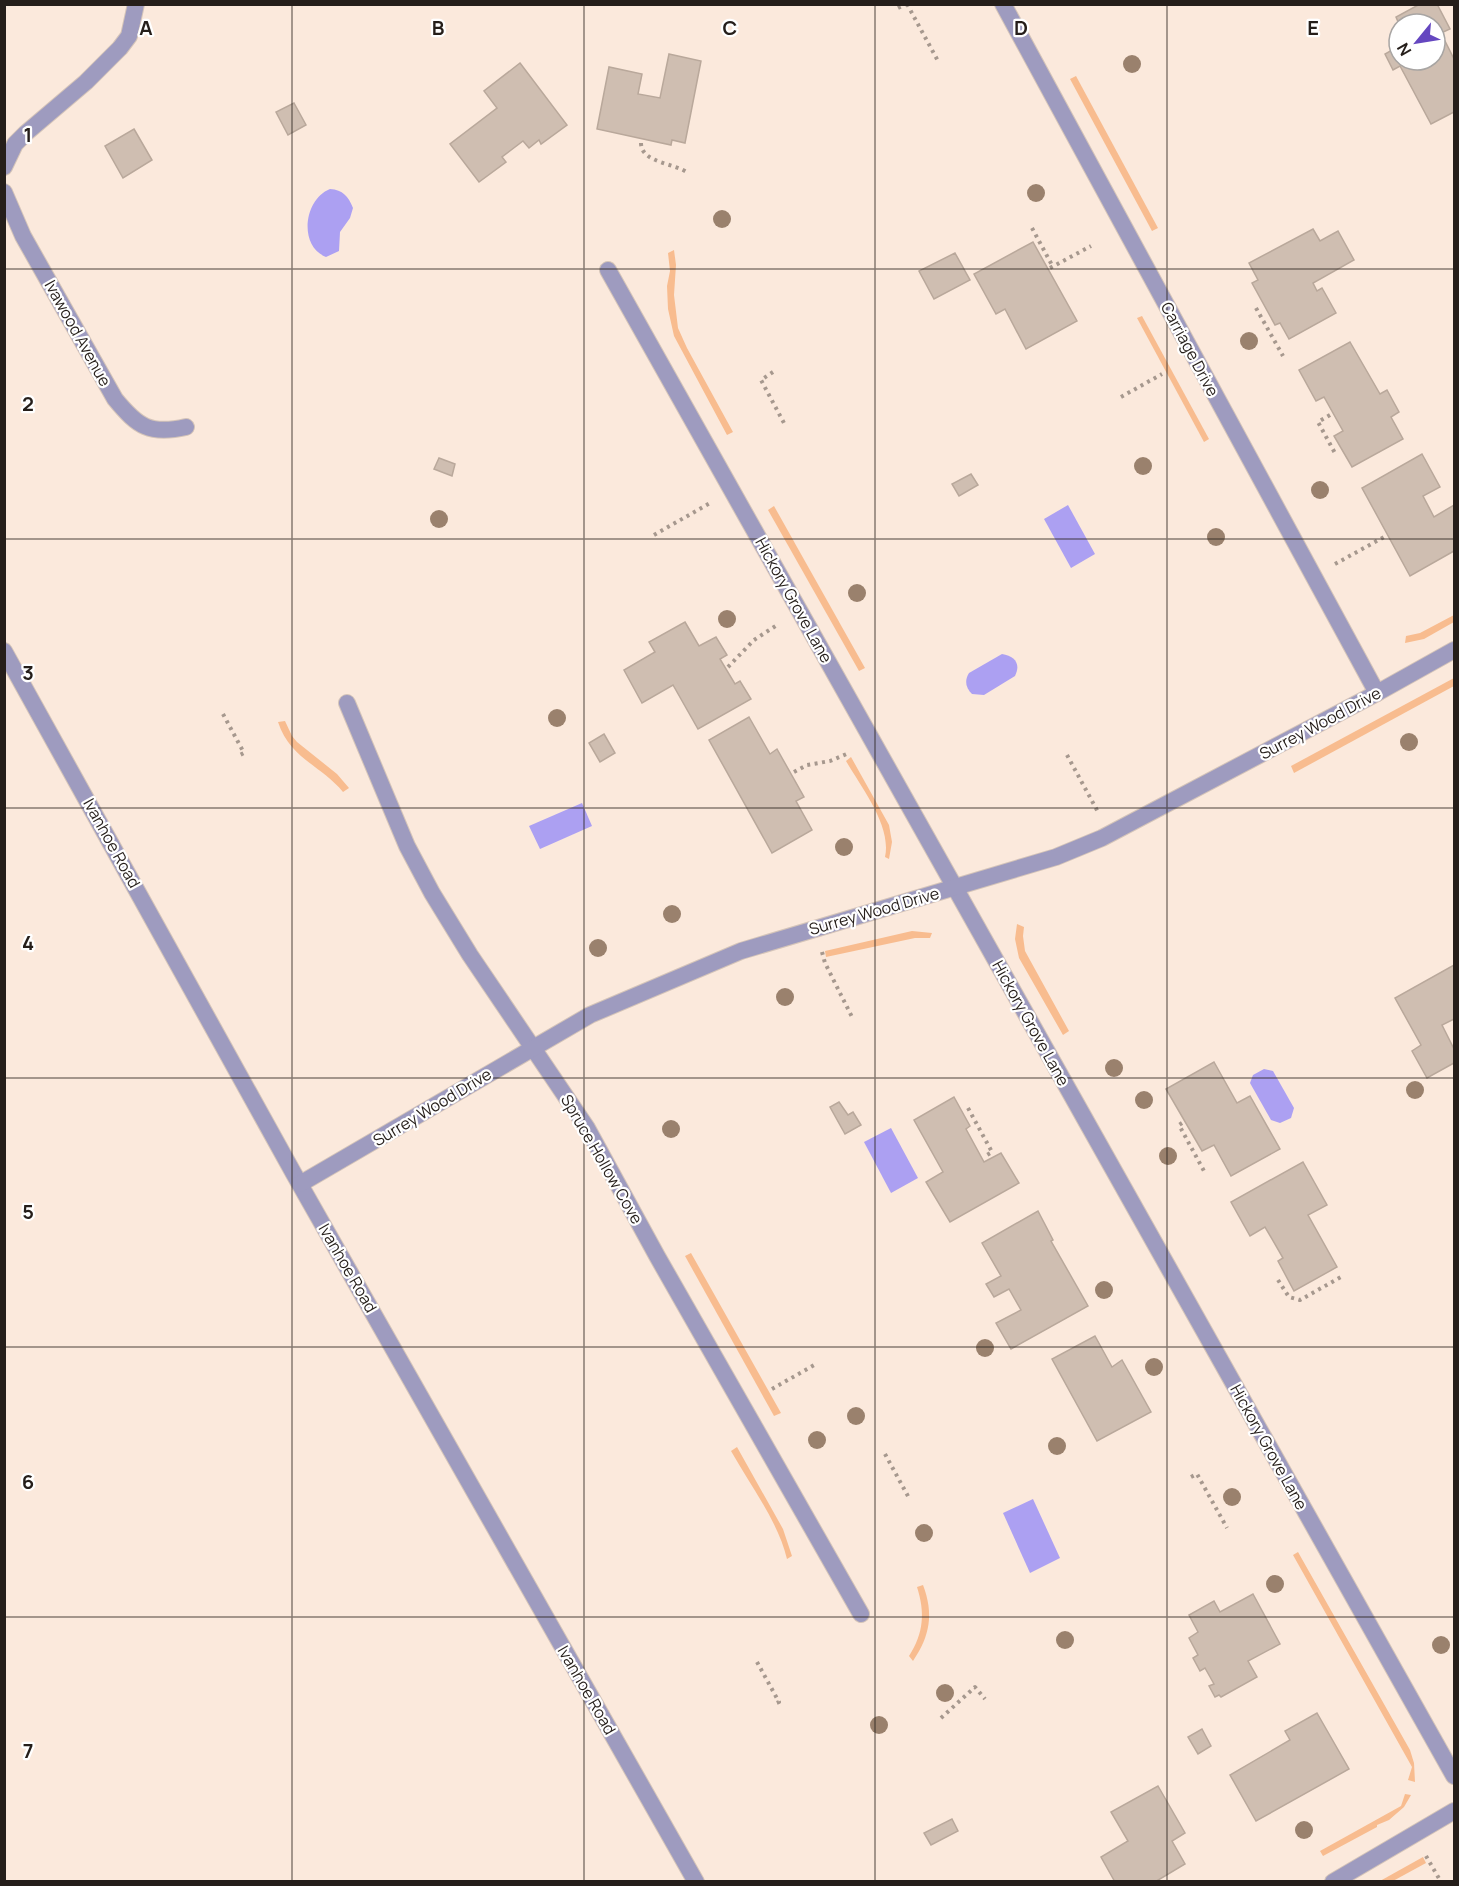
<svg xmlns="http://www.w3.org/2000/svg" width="1459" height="1886" font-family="Manrope,sans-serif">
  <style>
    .green { fill: #f8bc8f }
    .water { fill: #aca0f2 }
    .building { fill: #cfbeb1; stroke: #b9a89b; stroke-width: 1.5 }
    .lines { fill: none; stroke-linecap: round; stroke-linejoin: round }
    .minor-casing { stroke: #d4c4b9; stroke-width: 18 }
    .path { stroke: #a6988e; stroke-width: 4; stroke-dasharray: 3 4.5; stroke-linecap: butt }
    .minor { stroke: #9e9bbf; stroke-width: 16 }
    .tree { fill: #9a816d }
    .grid { fill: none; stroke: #251e1a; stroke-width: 1.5; stroke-opacity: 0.55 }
    .labels { text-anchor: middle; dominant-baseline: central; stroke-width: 4.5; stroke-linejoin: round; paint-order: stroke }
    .street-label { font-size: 16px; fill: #251e1a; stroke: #fff }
    .grid-label { font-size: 20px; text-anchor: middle; font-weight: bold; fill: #251e1a; stroke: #fff; stroke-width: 4.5; stroke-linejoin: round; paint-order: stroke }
  </style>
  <rect width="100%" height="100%" fill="#fbe9dc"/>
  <!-- green -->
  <g class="green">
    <path d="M 1076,76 L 1158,228 L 1152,231 L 1070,79 Z"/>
    <path d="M 674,250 L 676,265 L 674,295 L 678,328 L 687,348 L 733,432 L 727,435 L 674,336 L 668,309 L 667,286 L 670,271 L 668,253 Z"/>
    <path d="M 1142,316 L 1209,439 L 1204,442 L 1137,318 Z"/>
    <path d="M 774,506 L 865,668 L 859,671 L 768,510 Z"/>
    <path d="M 1454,615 L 1454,622 L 1424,639 L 1405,643 L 1406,636 L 1420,633 Z"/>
    <path d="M 1454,678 L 1454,686 L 1294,773 L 1291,766 Z"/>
    <path d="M 285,721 L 292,736 L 297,742 L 337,774 L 349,788 L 343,792 C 321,765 290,759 278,722 Z"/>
    <path d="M 851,757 L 889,825 L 892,842 L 889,859 L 885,857 C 892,826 861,787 846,761 Z"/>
    <path d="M 1017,924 L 1024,927 L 1023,936 L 1025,951 L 1069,1031 L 1063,1035 L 1019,958 L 1015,939 Z"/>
    <path d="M 912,931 L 932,933 L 930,938 L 915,938 L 826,957 L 825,951 Z"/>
    <path d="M 691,1253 L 781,1413 L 774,1416 L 685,1256 Z"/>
    <path d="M 737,1447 L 783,1529 L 792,1556 L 787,1559 C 778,1521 750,1485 731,1451 Z"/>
    <path d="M 1298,1552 L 1410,1750 L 1414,1763 L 1415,1782 L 1408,1780 L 1412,1767 L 1293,1555 Z"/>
    <path d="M 923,1585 C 934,1614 930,1636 913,1661 L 909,1656 C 924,1633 925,1612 917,1587 Z"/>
    <path d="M 1405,1794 L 1411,1795 L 1404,1807 L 1389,1820 L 1377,1825 L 1377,1827 L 1323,1856 L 1320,1851 L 1401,1806 Z"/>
    <path d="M 1423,1857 L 1426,1863 L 1393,1881 L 1380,1881 Z"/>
  </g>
  <!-- water -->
  <g class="water">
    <path d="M 330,189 C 343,190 348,196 353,208 L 350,218 L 340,232 L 339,251 L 326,257 C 298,246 304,199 330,189 Z"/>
    <path d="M 1068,505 L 1095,554 L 1071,568 L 1044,519 Z"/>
    <path d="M 1002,654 C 1015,656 1021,664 1015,676 L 984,695 L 972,694 C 966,688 964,681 969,673 Z"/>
    <path d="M 582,803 L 592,826 L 540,849 L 529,826 Z"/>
    <path d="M 1264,1069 L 1273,1071 L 1294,1108 L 1291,1118 L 1280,1123 L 1271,1120 L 1250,1083 L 1253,1075 Z"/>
    <path d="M 891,1128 L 918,1178 L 891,1193 L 864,1142 Z"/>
    <path d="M 1033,1499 L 1060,1558 L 1030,1573 L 1003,1513 Z"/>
  </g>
  <!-- building -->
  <g class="building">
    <path d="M 1420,4 L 1437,4 L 1450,29 L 1441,33 L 1454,59 L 1454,112 L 1431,124 L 1400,66 L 1393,70 L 1385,54 L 1399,46 L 1399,60 L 1435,60 L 1435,24 L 1399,24 L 1396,17 Z"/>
    <path d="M 669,54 L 701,61 L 685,143 L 672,140 L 671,145 L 597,129 L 609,67 L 642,74 L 638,94 L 660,98 Z"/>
    <path d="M 520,63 L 567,125 L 541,144 L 539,140 L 529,148 L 523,141 L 502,157 L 506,162 L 479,182 L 450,144 L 497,108 L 484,91 Z"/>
    <path d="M 294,103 L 306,125 L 288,135 L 276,112 Z"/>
    <path d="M 134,129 L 152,160 L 123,178 L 105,146 Z"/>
    <path d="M 1313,229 L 1320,241 L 1338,231 L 1354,260 L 1313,283 L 1317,291 L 1322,288 L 1336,313 L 1289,339 L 1280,323 L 1275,325 L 1252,283 L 1258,280 L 1249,263 Z"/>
    <path d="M 1033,242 L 1077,321 L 1026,349 L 1005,309 L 996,314 L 974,274 Z"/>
    <path d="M 955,253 L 970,280 L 934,299 L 919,271 Z"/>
    <path d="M 1350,342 L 1380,394 L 1387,390 L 1399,412 L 1391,417 L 1403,439 L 1352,467 L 1334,436 L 1343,431 L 1324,397 L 1316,401 L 1299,370 Z"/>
    <path d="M 1422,454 L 1440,487 L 1423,496 L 1434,517 L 1454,505 L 1454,551 L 1410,576 L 1362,488 Z"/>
    <path d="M 439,458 L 455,464 L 452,476 L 434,469 Z"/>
    <path d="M 971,474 L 978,485 L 959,496 L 952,484 Z"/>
    <path d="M 685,622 L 699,646 L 716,637 L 727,655 L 720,659 L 735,684 L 740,681 L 751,699 L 698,729 L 673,685 L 642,703 L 624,670 L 655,652 L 649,642 Z"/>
    <path d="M 749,717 L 770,754 L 777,749 L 804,797 L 796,801 L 812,830 L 772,853 L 709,740 Z"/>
    <path d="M 604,734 L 615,753 L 600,762 L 589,743 Z"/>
    <path d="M 1454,965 L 1454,1020 L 1454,1019 L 1442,1025 L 1454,1049 L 1454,1063 L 1427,1078 L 1412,1051 L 1421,1045 L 1395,998 Z"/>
    <path d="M 1214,1062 L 1237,1103 L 1250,1096 L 1280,1149 L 1231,1176 L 1214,1145 L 1202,1151 L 1166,1089 Z"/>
    <path d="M 954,1097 L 970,1126 L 966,1129 L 984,1162 L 1001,1153 L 1019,1183 L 950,1222 L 926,1182 L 943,1172 L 914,1120 Z"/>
    <path d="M 839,1102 L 848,1115 L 853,1112 L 861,1125 L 845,1134 L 830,1107 Z"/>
    <path d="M 1303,1162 L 1327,1205 L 1308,1215 L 1337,1267 L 1294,1291 L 1278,1261 L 1283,1258 L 1265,1227 L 1250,1236 L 1231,1202 Z"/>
    <path d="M 1038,1211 L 1053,1240 L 1051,1241 L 1088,1306 L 1011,1349 L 996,1323 L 1021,1310 L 1009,1289 L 994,1297 L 986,1284 L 1001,1276 L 982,1243 Z"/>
    <path d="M 1095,1336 L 1112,1367 L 1122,1360 L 1151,1412 L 1097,1441 L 1052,1359 Z"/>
    <path d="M 1253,1594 L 1280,1644 L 1248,1661 L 1257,1677 L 1221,1697 L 1219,1695 L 1215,1697 L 1209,1686 L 1214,1684 L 1205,1668 L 1200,1671 L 1193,1658 L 1198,1655 L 1189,1638 L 1198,1632 L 1189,1615 L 1214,1601 L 1220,1612 Z"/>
    <path d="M 1317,1713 L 1349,1769 L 1256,1821 L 1230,1775 L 1290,1740 L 1285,1731 Z"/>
    <path d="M 1202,1729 L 1211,1746 L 1198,1754 L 1188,1737 Z"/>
    <path d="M 1158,1786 L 1185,1833 L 1172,1841 L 1185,1864 L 1155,1882 L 1115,1882 L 1101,1857 L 1128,1841 L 1111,1812 Z"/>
    <path d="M 952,1819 L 958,1831 L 931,1845 L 924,1833 Z"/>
  </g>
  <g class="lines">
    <!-- minor casing -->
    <g class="minor-casing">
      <g id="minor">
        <path d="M 1003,4 L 1377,693"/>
        <path d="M 4,167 L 15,144 L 26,133 L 86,82 L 120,48 L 129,36 L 136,4"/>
        <path d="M 4,192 L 23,236 L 115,399 C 138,427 150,435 186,427"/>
        <path d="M 608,270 L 1454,1776"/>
        <path d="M 4,651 L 294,1174 L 696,1882"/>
        <path d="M 347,703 L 407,846 L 432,893 L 470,955 L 587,1128 L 657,1256 L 861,1614"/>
        <path d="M 300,1184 L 590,1015 L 741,951 L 1056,857 L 1102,838 L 1377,693 L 1454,650"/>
        <path d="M 1333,1882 L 1454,1811"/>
      </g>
    </g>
    <!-- path -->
    <g class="path">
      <path d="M 907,4 L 938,61"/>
      <path d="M 898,8 L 906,4"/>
      <path d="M 641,143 C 641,163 675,163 688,173"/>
      <path d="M 1032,228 L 1053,267"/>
      <path d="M 1050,268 L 1091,246"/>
      <path d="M 1256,308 L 1283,356"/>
      <path d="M 773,372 L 761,380 L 784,423"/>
      <path d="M 1121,397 L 1162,374"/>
      <path d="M 1330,415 L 1318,422 L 1336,455"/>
      <path d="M 654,535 L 710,503"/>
      <path d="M 1335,564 L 1384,537"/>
      <path d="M 728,667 L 754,640 L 777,625"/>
      <path d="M 223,714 L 244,753 L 238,756"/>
      <path d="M 1067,755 L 1098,812"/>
      <path d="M 794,772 L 807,765 L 830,761 L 849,753"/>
      <path d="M 822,952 L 825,963 L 853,1019"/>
      <path d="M 968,1108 L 992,1152 L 985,1156"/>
      <path d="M 1182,1123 L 1179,1125 L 1204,1171"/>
      <path d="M 1278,1280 L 1289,1297 L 1300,1300 L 1341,1277"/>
      <path d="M 772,1389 L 816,1364"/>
      <path d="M 885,1454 L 909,1498"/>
      <path d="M 1191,1477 L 1197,1474 L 1227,1528"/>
      <path d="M 757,1662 L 779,1702 L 774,1704"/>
      <path d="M 941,1718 L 975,1687 L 985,1699"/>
      <path d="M 1426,1856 L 1441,1882"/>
    </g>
    <!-- minor -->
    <use href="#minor" class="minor"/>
  </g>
  <!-- trees -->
  <g class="tree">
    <circle cx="1132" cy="64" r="9"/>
    <circle cx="1036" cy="193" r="9"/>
    <circle cx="722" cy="219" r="9"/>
    <circle cx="1249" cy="341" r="9"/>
    <circle cx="1143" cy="466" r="9"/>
    <circle cx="1320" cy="490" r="9"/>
    <circle cx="439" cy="519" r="9"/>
    <circle cx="1216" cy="537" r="9"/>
    <circle cx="857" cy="593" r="9"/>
    <circle cx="727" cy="619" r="9"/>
    <circle cx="557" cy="718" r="9"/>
    <circle cx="1409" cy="742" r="9"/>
    <circle cx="844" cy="847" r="9"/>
    <circle cx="672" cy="914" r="9"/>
    <circle cx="598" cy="948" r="9"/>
    <circle cx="785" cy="997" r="9"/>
    <circle cx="1114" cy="1068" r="9"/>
    <circle cx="1415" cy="1090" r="9"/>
    <circle cx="1144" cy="1100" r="9"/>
    <circle cx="671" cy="1129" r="9"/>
    <circle cx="1168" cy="1156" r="9"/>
    <circle cx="1104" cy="1290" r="9"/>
    <circle cx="985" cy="1348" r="9"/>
    <circle cx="1154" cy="1367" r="9"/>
    <circle cx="856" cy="1416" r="9"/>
    <circle cx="817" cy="1440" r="9"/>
    <circle cx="1057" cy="1446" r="9"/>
    <circle cx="1232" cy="1497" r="9"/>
    <circle cx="924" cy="1533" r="9"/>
    <circle cx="1275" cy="1584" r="9"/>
    <circle cx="1065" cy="1640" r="9"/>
    <circle cx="1441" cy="1645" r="9"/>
    <circle cx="945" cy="1693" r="9"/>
    <circle cx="879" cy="1725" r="9"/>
    <circle cx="1304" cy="1830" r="9"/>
  </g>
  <!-- grid -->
  <path class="grid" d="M 292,4 L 292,1882M 584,4 L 584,1882M 875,4 L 875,1882M 1167,4 L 1167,1882M 4,269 L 1454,269M 4,539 L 1454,539M 4,808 L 1454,808M 4,1078 L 1454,1078M 4,1347 L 1454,1347M 4,1617 L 1454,1617"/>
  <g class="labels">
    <!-- street labels -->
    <g class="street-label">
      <text transform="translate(78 333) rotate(61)">Ivawood Avenue</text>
      <text transform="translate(1190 349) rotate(62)">Carriage Drive</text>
      <text transform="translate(794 600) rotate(61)">Hickory Grove Lane</text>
      <text transform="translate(1320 723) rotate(-28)">Surrey Wood Drive</text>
      <text transform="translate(112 843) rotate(61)">Ivanhoe Road</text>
      <text transform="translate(874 911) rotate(-16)">Surrey Wood Drive</text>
      <text transform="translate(1031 1023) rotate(61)">Hickory Grove Lane</text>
      <text transform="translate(432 1107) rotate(-31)">Surrey Wood Drive</text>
      <text transform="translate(602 1159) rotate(60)">Spruce Hollow Cove</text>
      <text transform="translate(348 1268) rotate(60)">Ivanhoe Road</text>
      <text transform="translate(1269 1447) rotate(61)">Hickory Grove Lane</text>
      <text transform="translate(587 1690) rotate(60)">Ivanhoe Road</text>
    </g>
  </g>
  <g class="grid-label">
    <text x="146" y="35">A</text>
    <text x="438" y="35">B</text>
    <text x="730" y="35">C</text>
    <text x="1021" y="35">D</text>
    <text x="1313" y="35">E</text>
    <text x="28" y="142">1</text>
    <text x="28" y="411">2</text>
    <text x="28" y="680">3</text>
    <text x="28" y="950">4</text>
    <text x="28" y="1219">5</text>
    <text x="28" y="1489">6</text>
    <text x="28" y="1758">7</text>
  </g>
  <!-- border -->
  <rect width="1459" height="1886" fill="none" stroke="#251e1a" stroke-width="12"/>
  <!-- north arrow -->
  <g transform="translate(1417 42) rotate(240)"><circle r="28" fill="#ffffff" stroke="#a8a5a3" stroke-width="1.5"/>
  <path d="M0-4.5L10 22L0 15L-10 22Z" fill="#6547c0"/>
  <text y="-9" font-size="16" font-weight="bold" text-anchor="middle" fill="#251e1a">N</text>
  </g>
</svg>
